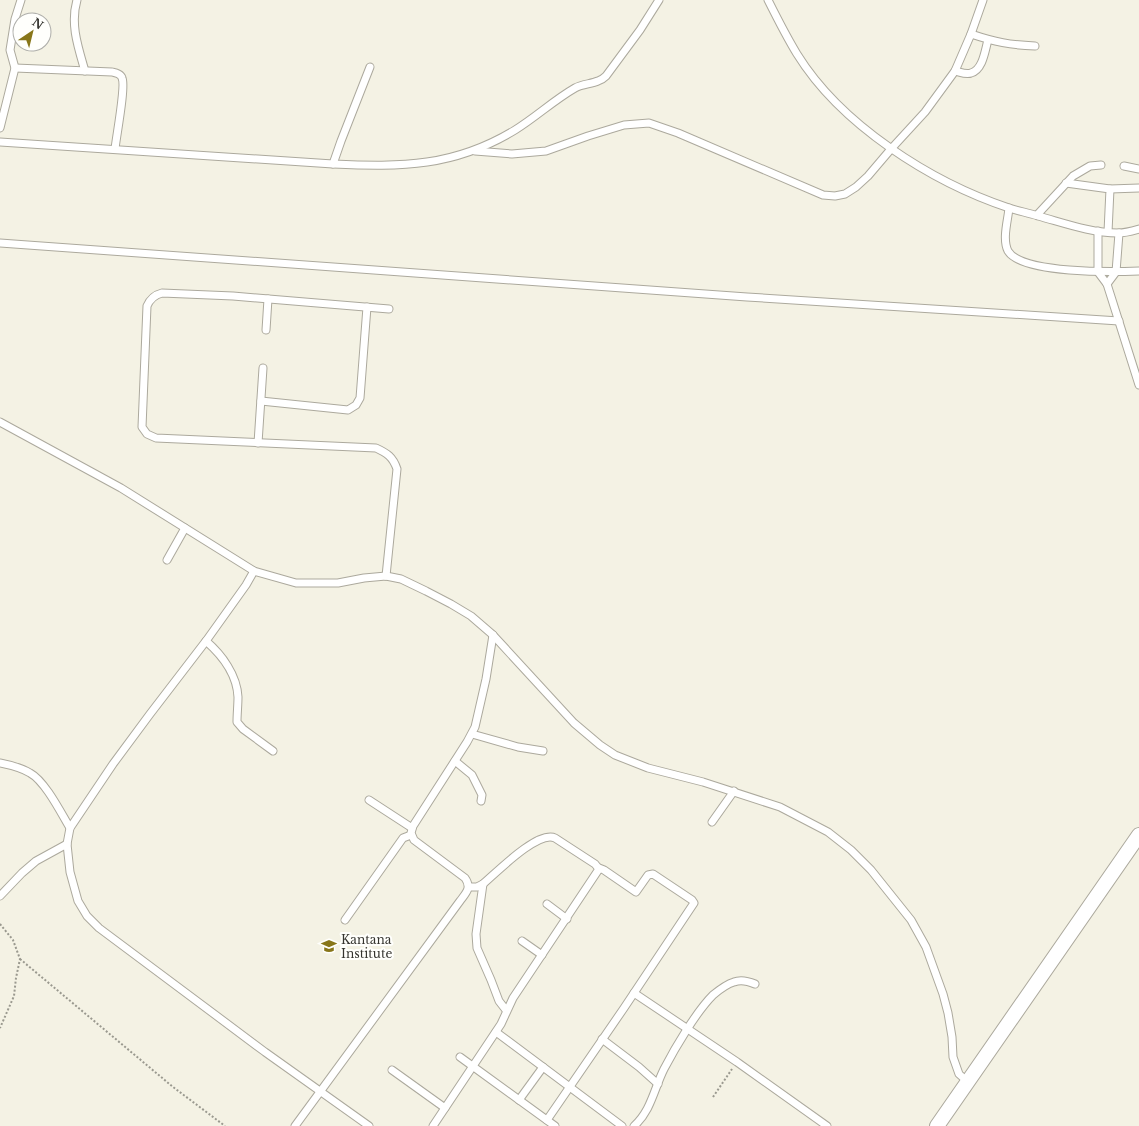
<svg xmlns="http://www.w3.org/2000/svg" width="1139" height="1126" font-family="'Libre Baskerville',serif">
  <style>
    .lines { fill: none; stroke-linecap: round; stroke-linejoin: round }
    .lane-casing { stroke: #aca99d; stroke-width: 9 }
    .street-casing { stroke: #aca99d; stroke-width: 16 }
    .path { stroke: #9a998f; stroke-width: 2; stroke-dasharray: 2 2; stroke-linecap: butt }
    .lane { stroke: #fff; stroke-width: 7 }
    .street { stroke: #fff; stroke-width: 14 }
    .labels { text-anchor: middle; dominant-baseline: central; stroke-width: 4; stroke-linejoin: round; paint-order: stroke }
    .poi-label { font-size: 12px; fill: #35342f; stroke: #fffffc; text-anchor: start }
  </style>
  <rect width="100%" height="100%" fill="#f4f2e4"/>
  <g class="lines">
    <!-- lane casing -->
    <g class="lane-casing">
      <g id="lane">
        <path d="M 77,0 C 70,24 78,47 85,71"/>
        <path d="M 768,0 C 777,18 786,36 797,54 C 841,125 931,182 1009,208 C 1018,211 1029,213 1038,216 C 1064,223 1091,233 1118,233 C 1125,233 1132,231 1139,229"/>
        <path d="M 971,34 C 995,42 1010,45 1035,46"/>
        <path d="M 15,68 L 112,72 C 116,73 121,74 122,78 C 126,86 116,138 115,149"/>
        <path d="M 955,71 C 960,72 966,75 971,73 C 983,70 985,50 988,40"/>
        <path d="M 0,128 L 15,68 L 10,50 L 15,19 L 21,0"/>
        <path d="M 0,142 L 333,164 C 402,167 454,167 515,130 C 536,117 554,100 575,88 C 582,84 591,84 598,81 C 601,80 604,78 606,76 L 640,30 L 659,0"/>
        <path d="M 475,151 L 512,154 L 546,151 L 588,136 L 624,125 L 649,123 L 678,133 L 823,195 L 835,196 L 845,194 L 856,187 L 868,176 L 891,149 L 925,112 L 955,71 L 971,34 L 983,0"/>
        <path d="M 333,164 L 341,141 L 370,67"/>
        <path d="M 1124,166 L 1139,169"/>
        <path d="M 1066,183 L 1110,189 L 1108,232"/>
        <path d="M 1110,189 L 1139,188"/>
        <path d="M 1009,208 C 1008,220 1002,239 1008,251 C 1022,274 1114,272 1139,271"/>
        <path d="M 1037,215 L 1073,176 L 1090,166 L 1101,165"/>
        <path d="M 1098,231 L 1098,272 L 1107,284 L 1139,385"/>
        <path d="M 0,243 L 747,297 L 1119,321"/>
        <path d="M 1107,284 L 1116,272 L 1119,233"/>
        <path d="M 266,330 L 268,299"/>
        <path d="M 261,401 L 348,410 L 356,405 L 360,398 L 367,307"/>
        <path d="M 0,422 L 121,488 L 254,571 L 296,583 L 338,583 L 364,578 L 386,576 L 401,579 L 426,591 L 451,604 L 471,616 L 493,635 L 574,723 L 600,745 L 615,755 L 648,768 L 703,782 L 780,807 L 828,832 L 851,850 L 871,870 L 911,920 L 926,947 L 943,994 L 948,1013 L 952,1037 L 953,1057 L 959,1074 L 968,1082"/>
        <path d="M 258,443 L 263,368"/>
        <path d="M 167,560 L 185,528"/>
        <path d="M 254,571 L 246,585 L 206,641 L 150,714 L 113,764 L 70,828 L 67,844 L 70,872 L 78,901 L 87,916 L 99,928 L 265,1052 L 369,1126"/>
        <path d="M 386,576 L 397,469 C 393,457 387,453 376,448 L 156,438 L 147,434 L 142,427 L 147,306 C 150,299 154,295 162,293 L 233,296 L 389,309"/>
        <path d="M 206,641 C 222,655 237,675 238,697 C 238,705 237,714 237,722 L 243,729 L 273,751"/>
        <path d="M 472,734 L 518,747 L 543,751"/>
        <path d="M 455,761 L 472,775 L 482,795 L 481,801"/>
        <path d="M 0,763 C 10,765 20,767 30,773 C 45,781 61,813 70,828"/>
        <path d="M 369,800 L 412,828"/>
        <path d="M 712,822 L 734,791"/>
        <path d="M 483,884 L 476,934 L 477,948 L 491,980 L 499,1001 L 506,1010"/>
        <path d="M 0,896 L 22,873 L 36,861 L 67,844"/>
        <path d="M 547,904 L 567,919"/>
        <path d="M 345,920 L 403,838 L 411,835"/>
        <path d="M 522,941 L 542,955"/>
        <path d="M 634,993 L 737,1062 L 827,1126"/>
        <path d="M 496,1032 L 622,1126"/>
        <path d="M 602,1039 L 639,1067 L 658,1084"/>
        <path d="M 460,1057 L 555,1126"/>
        <path d="M 392,1070 L 445,1108"/>
        <path d="M 519,1100 L 543,1067"/>
        <path d="M 547,1120 L 624,1008 L 694,903 L 692,900 L 653,874 L 648,875 L 636,892 L 604,870 L 599,868"/>
        <path d="M 295,1126 L 460,901 C 466,893 472,888 465,878 L 414,840 L 411,833 L 413,826 L 467,742 L 475,727 L 486,679 L 493,635"/>
        <path d="M 433,1126 L 501,1024 L 513,998 L 599,869 L 595,864 L 555,838 C 538,830 496,873 483,884 L 477,887 L 469,887"/>
        <path d="M 634,1126 C 651,1111 654,1089 664,1069 C 675,1048 696,1012 713,995 C 719,990 727,984 734,982 C 741,979 748,981 755,984"/>
      </g>
    </g>
    <!-- street casing -->
    <g class="street-casing">
      <path id="street" d="M 937,1126 L 1139,835"/>
    </g>
    <!-- path -->
    <g class="path">
      <path d="M 0,924 L 13,940 L 20,959 L 16,978 L 14,996 L 0,1028"/>
      <path d="M 20,959 L 173,1087 L 225,1126"/>
      <path d="M 713,1097 L 732,1069"/>
    </g>
    <!-- lane -->
    <use href="#lane" class="lane"/>
    <!-- street -->
    <use href="#street" class="street"/>
  </g>
  <!-- icons -->
  <defs>
    <g id="university-bare" transform="scale(1.2)"><path d="M0-5L7-2L0 1L-7-2ZM-4 1L0 2.5L4 1V4Q0 6-4 4Z" fill="#887619" stroke="#fffffc" stroke-width="2.5" paint-order="stroke"/></g>
  </defs>
  <g fill-rule="evenodd">
    <use href="#university-bare" x="329" y="946"/>
  </g>
  <g class="labels">
    <!-- poi labels -->
    <g class="poi-label">
      <text x="341" y="939">Kantana<tspan x="341" dy="14">Institute</tspan></text>
    </g>
  </g>
  <!-- north arrow -->
  <g transform="translate(32 32) rotate(35)"><circle r="19" fill="#fffffc" stroke="#aeaeaa"/>
  <path d="M0-3L7 15L0 10L-7 15Z" fill="#887619"/>
  <text y="-6" font-size="11" font-weight="bold" text-anchor="middle" fill="#35342f">N</text>
  </g>
</svg>
